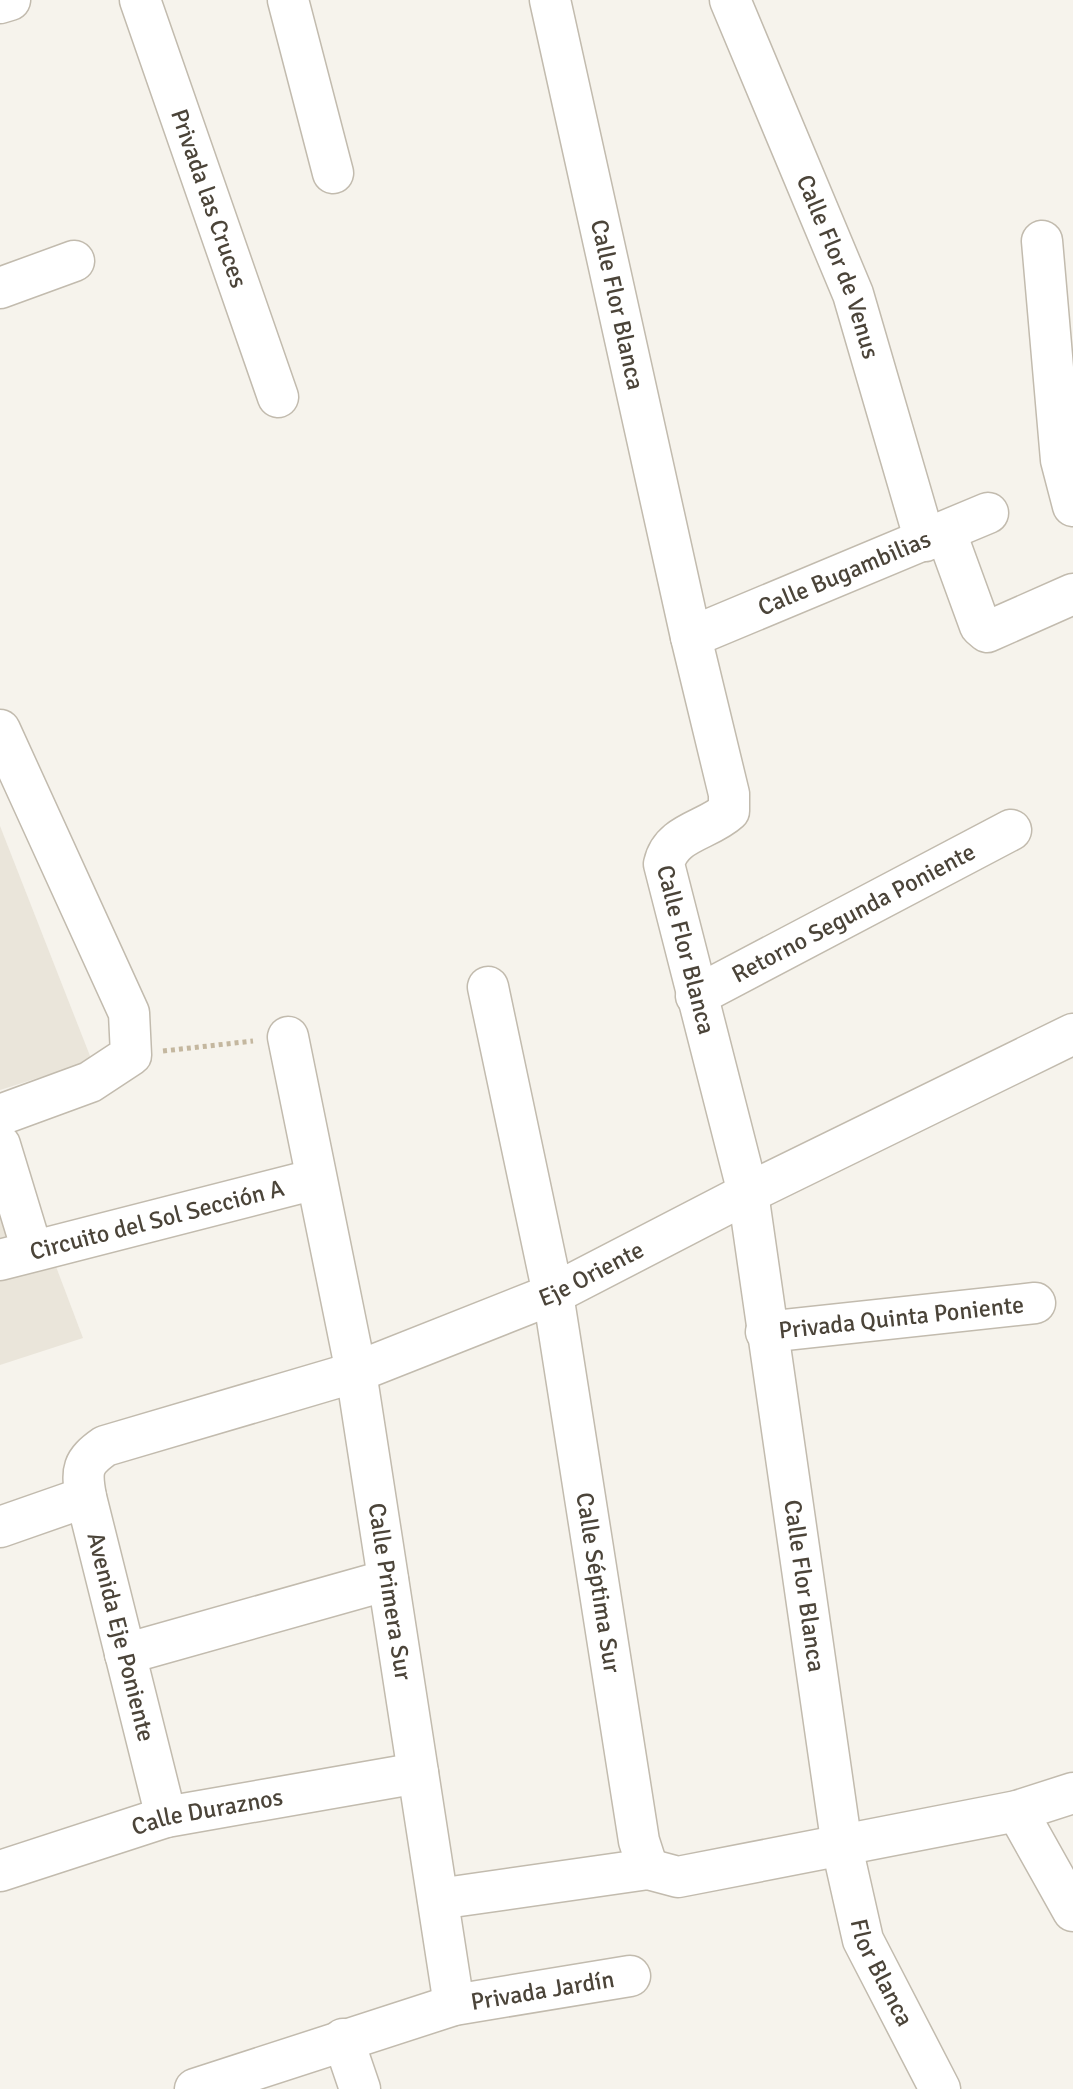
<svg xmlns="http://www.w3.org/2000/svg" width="1073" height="2089" font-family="Signika,sans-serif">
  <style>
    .residential { fill: #eae5da }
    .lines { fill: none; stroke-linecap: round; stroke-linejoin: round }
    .minor-casing { stroke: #c2bbae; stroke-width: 43 }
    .path { stroke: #c4b79f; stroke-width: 5; stroke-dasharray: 4 4; stroke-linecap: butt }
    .minor { stroke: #fff; stroke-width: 40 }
    .labels { text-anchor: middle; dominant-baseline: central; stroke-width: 7; stroke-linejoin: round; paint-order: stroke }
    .street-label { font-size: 24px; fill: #4b4439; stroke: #fff }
  </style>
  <rect width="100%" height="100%" fill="#f6f3ec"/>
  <!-- residential -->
  <g class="residential">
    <path d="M 0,826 L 92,1061 L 0,1090 Z"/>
    <path d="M 4,1129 L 83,1338 L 0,1365 L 0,1130 Z"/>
  </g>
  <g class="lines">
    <!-- minor casing -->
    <g class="minor-casing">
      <g id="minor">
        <path id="s1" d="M 140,0 L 278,397"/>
        <path d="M 288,0 L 333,173"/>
        <path id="s2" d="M 550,0 L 691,637 L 729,794 L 729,811 C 707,831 671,832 664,864 L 748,1193 L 842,1847 L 863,1940 L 940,2089"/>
        <path id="s3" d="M 730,0 L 853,294 L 925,541"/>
        <path d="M 0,3 L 10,0"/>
        <path d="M 1042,241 L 1061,460 L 1073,506"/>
        <path d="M 0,288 L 74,261"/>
        <path d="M 941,535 L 949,541 L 980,626 L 987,632 L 1073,594"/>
        <path id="s4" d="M 691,637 L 988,513"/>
        <path d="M 0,730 L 129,1013 L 131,1055 L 90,1082 L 0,1115"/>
        <path id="s5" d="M 488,987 L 553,1294 L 639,1841 L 648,1869"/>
        <path id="s6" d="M 696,996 L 1011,830"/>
        <path id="s7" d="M 288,1037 L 356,1372 L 454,2005"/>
        <path d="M 0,1145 L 32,1250"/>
        <path id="s8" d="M 0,1260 L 316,1179"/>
        <path id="s9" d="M 766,1332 L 1035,1303"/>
        <path d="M 0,1527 L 86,1497"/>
        <path d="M 125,1654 L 388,1580"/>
        <path d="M 1017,1811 L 1073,1911"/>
        <path id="s10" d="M 166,1817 L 86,1497 C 81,1470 82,1462 105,1446 L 356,1372 L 553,1294 L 748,1193 L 1073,1034"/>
        <path id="s11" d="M 0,1871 L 166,1817 L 418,1773"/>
        <path d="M 438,1899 L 648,1869 L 678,1877 L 1017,1811 L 1073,1793"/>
        <path d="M 343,2039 L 360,2089"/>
        <path id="s12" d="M 195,2089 L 454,2005 L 630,1976"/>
      </g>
    </g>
    <!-- path -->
    <path class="path" d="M 163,1051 L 253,1041"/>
    <!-- minor -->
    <use href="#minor" class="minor"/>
  </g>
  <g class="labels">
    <!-- street labels -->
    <g class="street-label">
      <text stroke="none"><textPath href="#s1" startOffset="210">Privada las Cruces</textPath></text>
      <text stroke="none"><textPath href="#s3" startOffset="288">Calle Flor de Venus</textPath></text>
      <text stroke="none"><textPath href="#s2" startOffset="312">Calle Flor Blanca</textPath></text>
      <text stroke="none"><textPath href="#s4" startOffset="166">Calle Bugambilias</textPath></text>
      <text stroke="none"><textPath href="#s6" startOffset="178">Retorno Segunda Poniente</textPath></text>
      <text stroke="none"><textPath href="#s2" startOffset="1006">Calle Flor Blanca</textPath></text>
      <text stroke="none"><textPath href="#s8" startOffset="162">Circuito del Sol Sección A</textPath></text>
      <text stroke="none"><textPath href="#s10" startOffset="906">Eje Oriente</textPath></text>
      <text stroke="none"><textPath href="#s9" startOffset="136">Privada Quinta Poniente</textPath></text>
      <text stroke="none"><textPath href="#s5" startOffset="606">Calle Séptima Sur</textPath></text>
      <text stroke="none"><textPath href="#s2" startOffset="1654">Calle Flor Blanca</textPath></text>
      <text stroke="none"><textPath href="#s7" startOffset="564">Calle Primera Sur</textPath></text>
      <text transform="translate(121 1637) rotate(76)">Avenida Eje Poniente</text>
      <text stroke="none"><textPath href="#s11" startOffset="216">Calle Duraznos</textPath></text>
      <text stroke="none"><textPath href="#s2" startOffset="2050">Flor Blanca</textPath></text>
      <text stroke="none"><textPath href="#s12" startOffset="362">Privada Jardín</textPath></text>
    </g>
  </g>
</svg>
